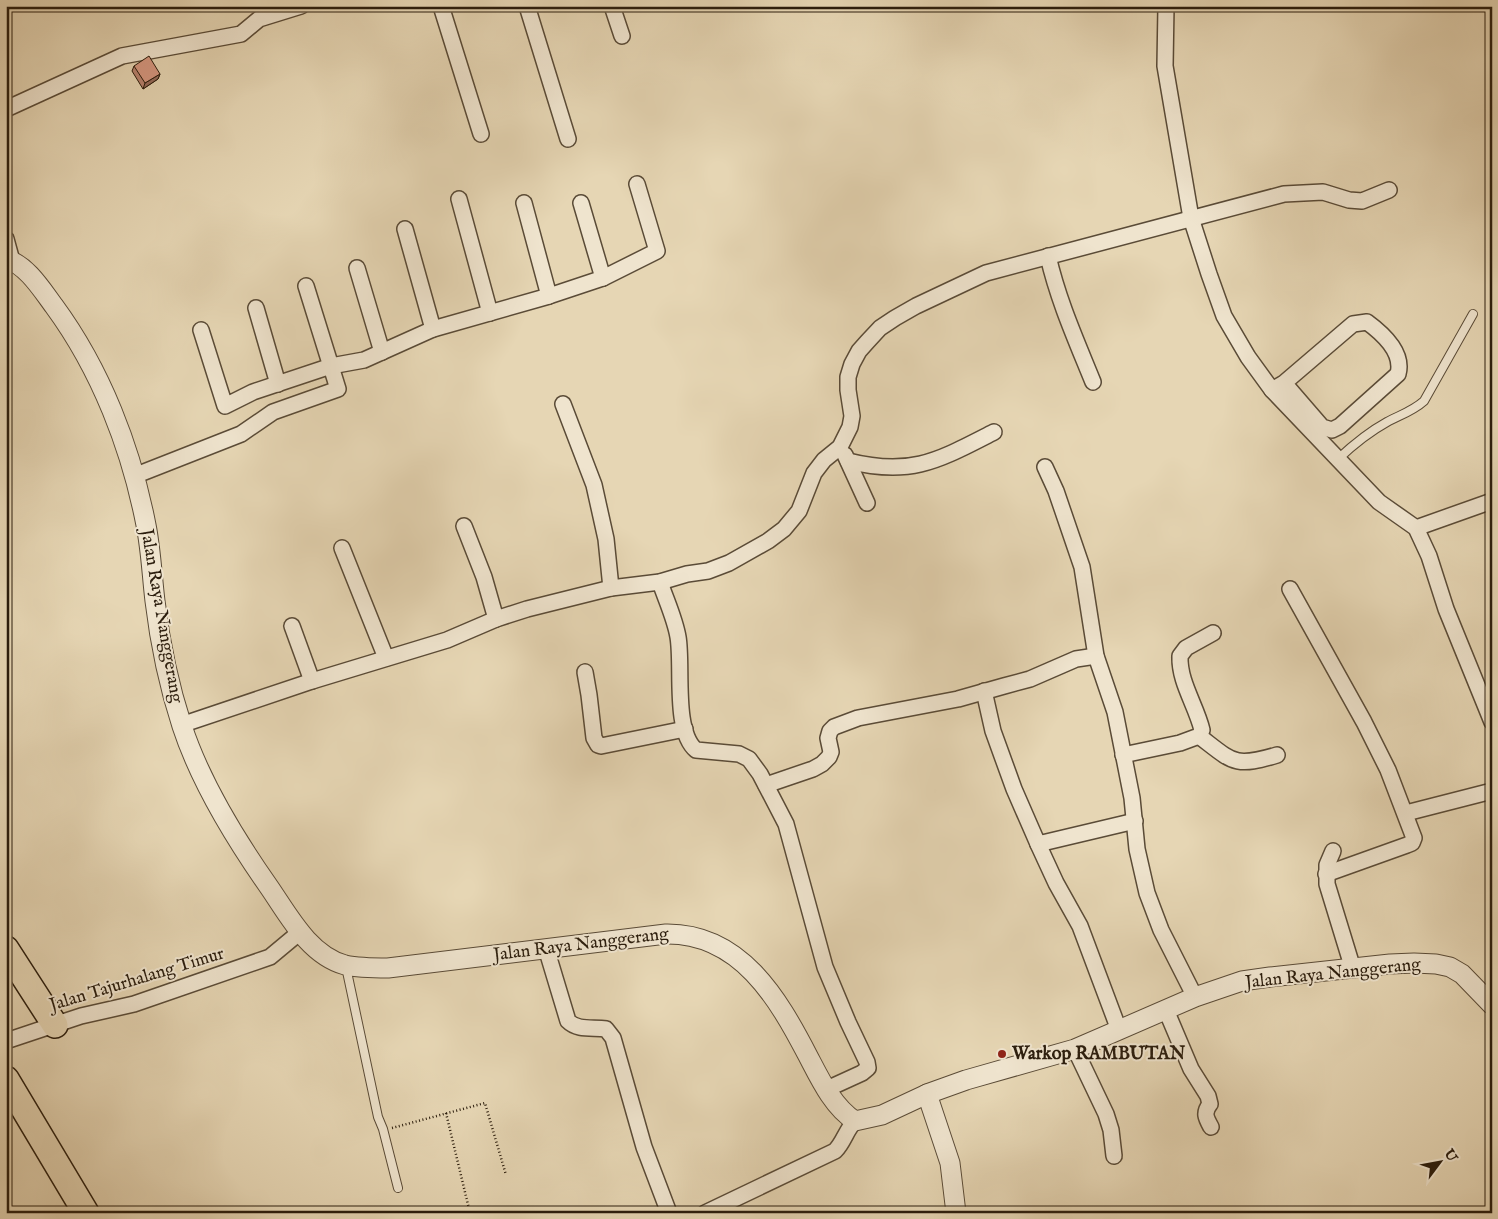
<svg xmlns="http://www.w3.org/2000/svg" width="1498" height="1219" font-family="'IM FELL English',serif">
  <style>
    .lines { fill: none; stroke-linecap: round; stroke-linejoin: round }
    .service-casing { stroke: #5a4b37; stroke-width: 10 }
    .minor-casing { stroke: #5a4b37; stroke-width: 18 }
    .tertiary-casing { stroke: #5a4b37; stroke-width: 21 }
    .trunk-casing { stroke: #2b1d0d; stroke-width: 28 }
    .path { stroke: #2b1d0d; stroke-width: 2.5; stroke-dasharray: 1 2.5; stroke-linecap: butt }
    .service { stroke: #efe4ce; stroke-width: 8 }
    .minor { stroke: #efe4ce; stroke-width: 15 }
    .tertiary { stroke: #efe4ce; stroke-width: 19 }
    .trunk { stroke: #e6d6b4; stroke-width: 25 }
    .wall { fill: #b7826e; stroke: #2b1d0d }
    .shaded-wall { fill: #956a5a; stroke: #2b1d0d }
    .building { fill: #d59780; stroke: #2b1d0d }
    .poi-dot { fill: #8f2418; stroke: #efe4ce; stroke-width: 2 }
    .labels { text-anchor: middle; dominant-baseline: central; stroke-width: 4; stroke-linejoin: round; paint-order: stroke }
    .street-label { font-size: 18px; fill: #2b1d0d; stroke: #efe4ce }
    .poi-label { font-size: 18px; font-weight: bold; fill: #2b1d0d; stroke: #efe4ce; text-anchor: start }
  </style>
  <rect width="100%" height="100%" fill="#e6d6b4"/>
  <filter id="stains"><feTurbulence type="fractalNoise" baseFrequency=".004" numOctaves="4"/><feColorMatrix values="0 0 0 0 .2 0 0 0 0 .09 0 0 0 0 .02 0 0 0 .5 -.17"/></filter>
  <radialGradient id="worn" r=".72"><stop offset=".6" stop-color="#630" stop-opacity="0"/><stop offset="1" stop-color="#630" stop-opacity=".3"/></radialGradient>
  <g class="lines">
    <!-- service casing -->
    <g class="service-casing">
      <g id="service">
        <path d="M 1338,459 C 1354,444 1367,433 1387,422 C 1400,415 1413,411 1424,401 L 1473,314"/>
        <path d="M 346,967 L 378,1117 L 383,1129 L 398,1188"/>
      </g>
    </g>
    <!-- minor casing -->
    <g class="minor-casing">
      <g id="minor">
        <path d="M 441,6 L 481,134"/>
        <path d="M 527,6 L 568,139"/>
        <path d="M 612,6 L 622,36"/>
        <path d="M 1166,6 L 1165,66 L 1191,218 L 1209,274 L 1224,316 L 1248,357 L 1272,390 L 1379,502 L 1416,528 L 1429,556 L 1446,609 L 1492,722"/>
        <path d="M 6,109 L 122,56 L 241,34 L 259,19 L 301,6"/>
        <path d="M 459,199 L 490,313"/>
        <path d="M 524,203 L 549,296"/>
        <path d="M 581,203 L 603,278"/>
        <path d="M 405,229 L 433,329"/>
        <path d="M 6,239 L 12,261"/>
        <path d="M 1048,256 C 1058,300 1076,340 1093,382"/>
        <path d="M 357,268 L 382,352"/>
        <path d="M 256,308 L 278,384"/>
        <path d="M 201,330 L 225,406 L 253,392 L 331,366 L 364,360 L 433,329 L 549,296 L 603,278 L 657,251 L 637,184"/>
        <path d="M 1272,390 L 1284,383 L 1353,324 L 1367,322 C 1382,333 1404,352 1398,374 L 1340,426 L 1332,430 L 1322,427 L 1284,383"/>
        <path d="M 563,404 L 594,485 L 606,539 L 611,588"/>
        <path d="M 845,455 L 867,503"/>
        <path d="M 848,461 C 912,477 939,460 994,432"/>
        <path d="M 1045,467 L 1056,491 L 1082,567 L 1096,656 L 1115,712 L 1132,798 L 1137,849 L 1147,893 L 1161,930 L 1195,997"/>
        <path d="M 134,476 L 241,434 L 273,412 L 338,389 L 306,286"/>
        <path d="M 464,526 L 484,577 L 496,619"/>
        <path d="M 1416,528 L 1492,501"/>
        <path d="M 342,548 L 386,658"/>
        <path d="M 660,582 C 666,600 675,619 678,637 C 683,665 673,731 696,750 L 739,754 L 749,759 L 760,774 L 786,824 L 825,967 L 848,1022 L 867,1062 L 868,1068 L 862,1073 L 827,1089"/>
        <path d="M 1290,589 L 1364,722 L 1388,770 L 1414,838 L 1412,843 L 1407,845 L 1326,874"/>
        <path d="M 292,626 L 312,681"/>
        <path d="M 585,672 L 589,695 L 594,738 L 598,745 L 601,746 L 685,729"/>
        <path d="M 984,691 L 993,731 L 1014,789 L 1038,844 L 1135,821"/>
        <path d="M 181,725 L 312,681 L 447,640 L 496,619 L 527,609 L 611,588 L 660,582 L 687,574 L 708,571 L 729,563 L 768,541 L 784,529 L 799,511 L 814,473 L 824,460 L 840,447 L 850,427 L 852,416 L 848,390 L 848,377 L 852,364 L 859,351 L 867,342 L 880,328 L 895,318 L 916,306 L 986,273 L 1284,194 L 1323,192 L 1349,200 L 1362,201 L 1389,190"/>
        <path d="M 1199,736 C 1233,762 1234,768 1277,755"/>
        <path d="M 1123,755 L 1180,743 L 1199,736 L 1202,730 C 1196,705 1179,682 1180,656 L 1186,648 L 1213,633"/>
        <path d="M 766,785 L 813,769 L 822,764 L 829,757 L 831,752 L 828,738 L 830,731 L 834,727 L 858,718 L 958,699 L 1004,686 L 1030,679 L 1076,659 L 1096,656"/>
        <path d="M 1406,813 L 1492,791"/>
        <path d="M 1038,844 L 1056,883 L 1080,926 L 1119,1030"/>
        <path d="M 1333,851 L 1327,865 L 1327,884 L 1353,969"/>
        <path d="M 546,948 L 568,1021 C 578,1031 593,1027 606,1029 L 613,1038 L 644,1147 L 669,1213"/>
        <path d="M 1166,1010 L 1191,1069 L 1208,1096 L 1210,1104 C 1203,1113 1206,1118 1211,1127"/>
        <path d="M 6,1041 L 81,1016 L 134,1004 L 270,957 L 300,932"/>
        <path d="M 1075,1049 L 1106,1114 L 1111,1130 L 1114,1156"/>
        <path d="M 705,1213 L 835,1151 C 844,1142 846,1130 855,1121"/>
      </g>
    </g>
    <!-- tertiary casing -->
    <g class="tertiary-casing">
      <g id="tertiary">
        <path d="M 6,259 C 27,265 42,290 54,306 C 101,370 131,448 146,525 C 151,550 152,576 155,601 C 160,643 169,686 182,726 C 200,781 236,840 269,887 C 289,916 309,955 345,965 C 359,968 373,968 388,968 L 666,934 C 740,933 778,998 808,1056 C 820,1079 833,1107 855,1121 L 882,1115 L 927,1094 L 966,1080 L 1075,1049 L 1195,997 L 1242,981 L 1270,977 L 1390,964 L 1414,963 L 1436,964 L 1450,967 L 1462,974 L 1492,1005"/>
        <path d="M 927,1094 L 950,1163 L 956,1213"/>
      </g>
    </g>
    <!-- trunk casing -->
    <g class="trunk-casing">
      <g id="trunk">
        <path d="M 6,949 L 55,1025"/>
        <path d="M 6,1079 L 86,1213"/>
      </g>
    </g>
    <!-- path -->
    <g class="path">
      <path d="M 446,1113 L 470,1213"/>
      <path d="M 392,1128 L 485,1103 L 506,1175"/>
    </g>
    <!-- service -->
    <use href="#service" class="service"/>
    <!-- minor -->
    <use href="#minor" class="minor"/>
    <!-- tertiary -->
    <use href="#tertiary" class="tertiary"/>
    <!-- trunk -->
    <use href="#trunk" class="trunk"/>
  </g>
  <!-- wall -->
  <path class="wall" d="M 134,66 L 160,74 L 158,79 L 143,89 L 132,71 Z"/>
  <!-- shaded-wall -->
  <path class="shaded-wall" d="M 160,74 L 158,79 L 143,89 L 145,83 Z"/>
  <!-- building -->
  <path class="building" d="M 149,56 L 160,74 L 145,83 L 134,66 Z"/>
  <!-- markers -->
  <circle class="poi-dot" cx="1002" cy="1054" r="5"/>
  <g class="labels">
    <!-- street labels -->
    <g class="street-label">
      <text transform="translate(161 616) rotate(80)">Jalan Raya Nanggerang</text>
      <text transform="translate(581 945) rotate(-7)">Jalan Raya Nanggerang</text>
      <text transform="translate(1333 974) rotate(-6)">Jalan Raya Nanggerang</text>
      <text transform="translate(137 980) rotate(-17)">Jalan Tajurhalang Timur</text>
    </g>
    <!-- poi labels -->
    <g class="poi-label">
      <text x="1012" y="1054">Warkop RAMBUTAN</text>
    </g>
  </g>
  <!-- margin -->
  <rect width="1498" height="1219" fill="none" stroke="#e6d6b4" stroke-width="25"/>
  <rect x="8" y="8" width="1483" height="1204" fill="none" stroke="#2b1d0d" stroke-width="2.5"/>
  <rect x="12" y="12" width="1473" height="1194" fill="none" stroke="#2b1d0d"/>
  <!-- north arrow -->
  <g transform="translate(1440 1162) rotate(58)" stroke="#efe4ce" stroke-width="4" paint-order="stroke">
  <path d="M0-4L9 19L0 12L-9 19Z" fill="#2b1d0d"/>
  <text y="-8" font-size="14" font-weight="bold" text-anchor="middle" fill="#2b1d0d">U</text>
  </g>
  <rect width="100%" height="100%" filter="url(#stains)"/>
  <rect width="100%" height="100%" fill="url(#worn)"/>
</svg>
